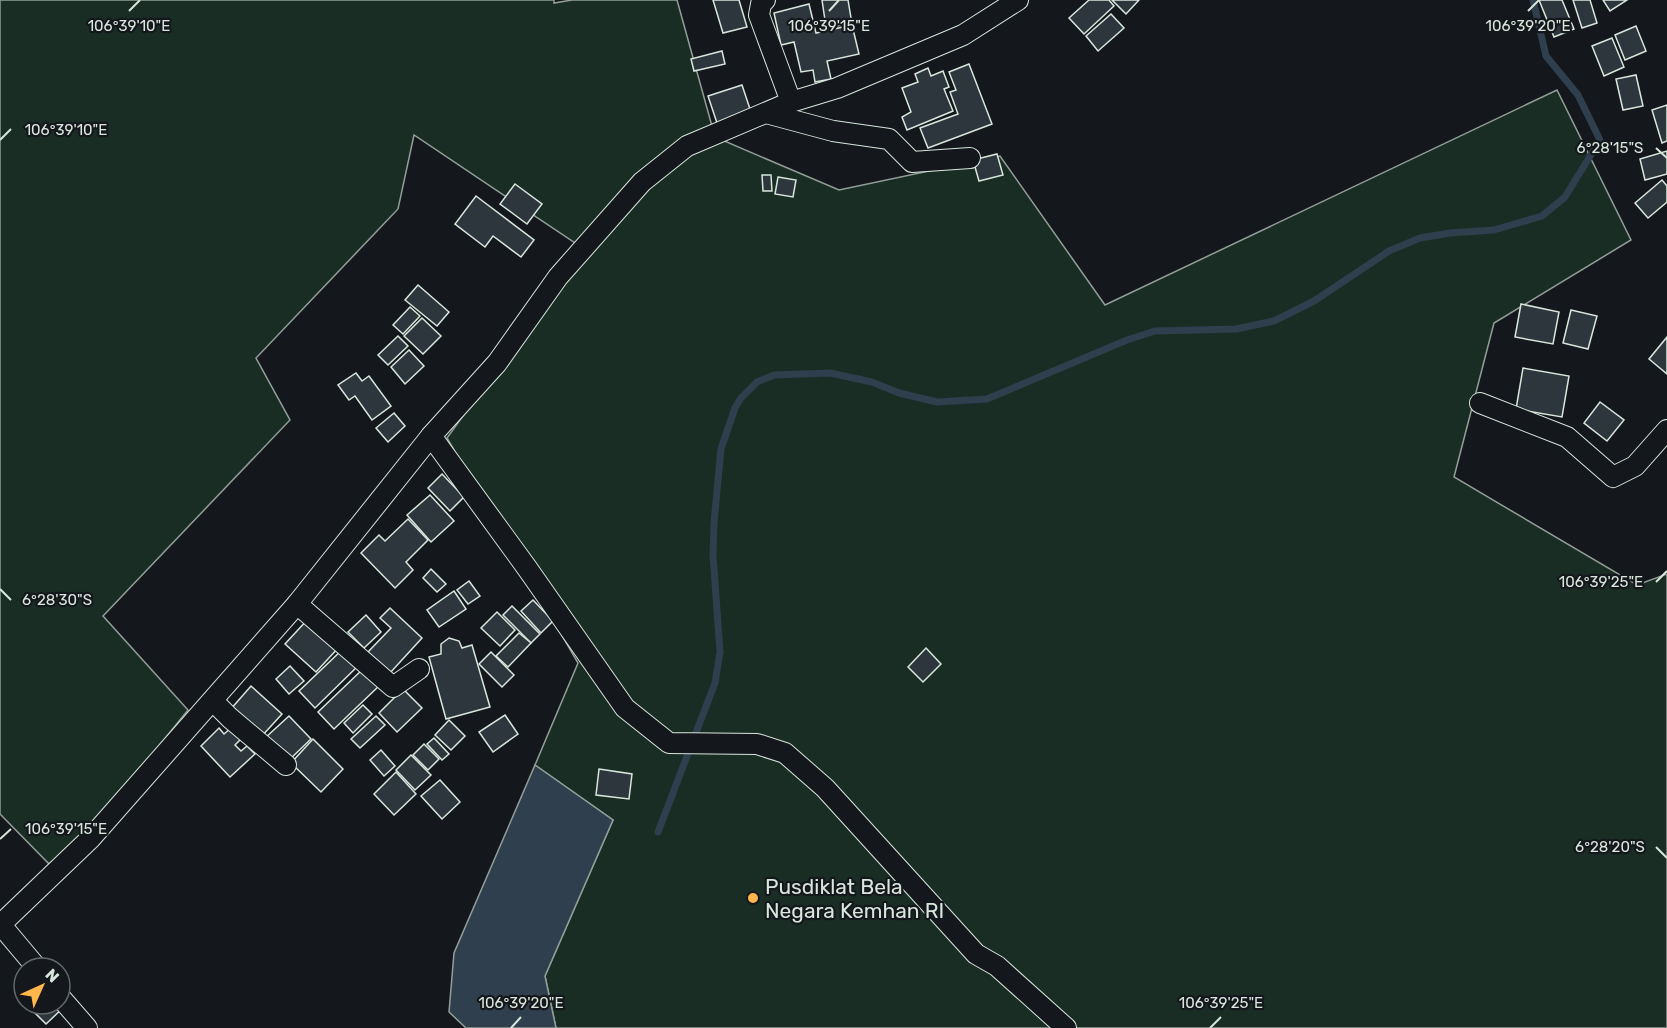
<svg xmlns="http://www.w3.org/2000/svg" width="1667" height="1028" font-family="Rubik,sans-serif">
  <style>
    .green { fill: #1a2d24; stroke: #939e99; stroke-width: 1.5 }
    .water { fill: #2f3f4d; stroke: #939e99; stroke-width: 1.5 }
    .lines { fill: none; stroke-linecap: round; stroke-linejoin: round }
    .stream { stroke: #2f3f4d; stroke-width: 7 }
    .building { fill: #2c363c; stroke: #d8e6dc; stroke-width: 1.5 }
    .street-casing { stroke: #d8e6dc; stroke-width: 22 }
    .street { stroke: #14181c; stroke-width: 20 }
    .ticks { fill: none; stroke: #d8e6dc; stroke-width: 2 }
    .poi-dot { fill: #ffb74d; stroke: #14181c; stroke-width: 2 }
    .labels { text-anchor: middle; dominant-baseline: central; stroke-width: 4.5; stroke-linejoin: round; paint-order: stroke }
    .poi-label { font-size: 21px; fill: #d8e6dc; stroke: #14181c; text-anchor: start }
    .ticks-label { font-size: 15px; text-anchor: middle; fill: #d8e6dc; stroke: #14181c; stroke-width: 4.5; stroke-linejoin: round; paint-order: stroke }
  </style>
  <rect width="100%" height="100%" fill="#14181c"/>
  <!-- green -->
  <path class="green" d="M 0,0 L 554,0 L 554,3 L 572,0 L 677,0 L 715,137 L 839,190 L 1000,156 L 1105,305 L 1557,90 L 1631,240 L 1494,323 L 1454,477 L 1637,585 L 1667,574 L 1667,1028 L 556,1028 L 545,976 L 613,820 L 535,765 L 578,663 L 447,438 L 584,249 L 414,135 L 398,209 L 256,358 L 290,420 L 103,616 L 188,710 L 57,872 L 0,814 Z"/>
  <!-- water -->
  <path class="water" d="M 535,765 L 613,820 L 545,976 L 556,1028 L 466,1028 L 449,1012 L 454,953 Z"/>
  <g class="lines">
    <!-- stream -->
    <path class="stream" d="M 658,832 L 715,683 L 720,652 L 713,555 L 714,523 L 721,449 L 735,408 L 741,398 L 757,382 L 774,375 L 830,373 L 872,382 L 899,393 L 937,402 L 987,399 L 1127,340 L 1155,331 L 1236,329 L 1274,321 L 1314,301 L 1389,251 L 1420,238 L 1450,233 L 1494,230 L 1542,216 L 1565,197 L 1600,140 L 1578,95 L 1546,56 L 1533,0"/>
  </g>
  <!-- building -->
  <g class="building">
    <path d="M 713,0 L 739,0 L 747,27 L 723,33 Z"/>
    <path d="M 822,0 L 848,0 L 852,24 L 826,27 Z"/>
    <path d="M 1089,0 L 1109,0 L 1114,6 L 1084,34 L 1069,18 Z"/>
    <path d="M 1112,0 L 1139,0 L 1126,14 Z"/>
    <path d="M 1539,0 L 1562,0 L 1574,29 L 1554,37 Z"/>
    <path d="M 1573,0 L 1590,0 L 1597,23 L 1582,28 Z"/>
    <path d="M 1603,0 L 1627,0 L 1610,11 Z"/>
    <path d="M 809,4 L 816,33 L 852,25 L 859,54 L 827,61 L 831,79 L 815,82 L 813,70 L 801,72 L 794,42 L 781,45 L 774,13 Z"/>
    <path d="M 1111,14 L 1124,28 L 1098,51 L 1086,36 Z"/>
    <path d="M 1636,26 L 1646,51 L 1625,60 L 1615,35 Z"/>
    <path d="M 1612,38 L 1624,67 L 1604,76 L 1592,46 Z"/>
    <path d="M 722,51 L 725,64 L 694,71 L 691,59 Z"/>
    <path d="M 969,64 L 992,124 L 928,148 L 920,128 L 958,114 L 950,92 L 956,90 L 949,72 Z"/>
    <path d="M 928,68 L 931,76 L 943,71 L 949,87 L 944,89 L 953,111 L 907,130 L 902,117 L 911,112 L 902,88 L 918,82 L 915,74 Z"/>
    <path d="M 1636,75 L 1643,106 L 1623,110 L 1616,79 Z"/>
    <path d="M 742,85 L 752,115 L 718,126 L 708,96 Z"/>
    <path d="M 1667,105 L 1667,141 L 1662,143 L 1652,110 Z"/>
    <path d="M 1667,151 L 1667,174 L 1645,180 L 1640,159 Z"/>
    <path d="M 997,154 L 1003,175 L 979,181 L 973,160 Z"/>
    <path d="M 762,175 L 771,175 L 772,191 L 763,191 Z"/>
    <path d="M 778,177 L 796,180 L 793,197 L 775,194 Z"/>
    <path d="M 1662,180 L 1667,186 L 1667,202 L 1648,218 L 1635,203 Z"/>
    <path d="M 515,184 L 542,204 L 527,224 L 500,204 Z"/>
    <path d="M 476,196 L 534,240 L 521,257 L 493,236 L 485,247 L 455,224 Z"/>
    <path d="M 418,285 L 449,312 L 437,326 L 405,300 Z"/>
    <path d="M 1521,304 L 1559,312 L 1553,344 L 1515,337 Z"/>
    <path d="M 410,307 L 420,316 L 403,334 L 393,325 Z"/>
    <path d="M 1571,310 L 1597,316 L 1588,349 L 1563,343 Z"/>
    <path d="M 422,318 L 441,336 L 423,354 L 404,336 Z"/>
    <path d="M 398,336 L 408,346 L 388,365 L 378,355 Z"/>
    <path d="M 1667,337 L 1667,374 L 1649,359 Z"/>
    <path d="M 409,350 L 424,366 L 405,384 L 391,367 Z"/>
    <path d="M 1523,368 L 1569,376 L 1562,417 L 1516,409 Z"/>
    <path d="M 356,373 L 362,381 L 369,376 L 391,406 L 372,420 L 355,396 L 349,400 L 338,385 Z"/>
    <path d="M 1600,402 L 1624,420 L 1607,441 L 1584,423 Z"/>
    <path d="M 394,413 L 405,426 L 388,442 L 376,428 Z"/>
    <path d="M 442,474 L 464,497 L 450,511 L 428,488 Z"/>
    <path d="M 430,495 L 454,521 L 431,542 L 407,515 Z"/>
    <path d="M 408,519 L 428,540 L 406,562 L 413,570 L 395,588 L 361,553 L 379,535 L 385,541 Z"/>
    <path d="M 431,569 L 446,584 L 437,592 L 423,578 Z"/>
    <path d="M 469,581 L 480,596 L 468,604 L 457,590 Z"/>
    <path d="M 454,591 L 466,609 L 439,627 L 427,610 Z"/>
    <path d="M 533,600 L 553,621 L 541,633 L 521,611 Z"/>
    <path d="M 512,606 L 540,634 L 531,643 L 503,615 Z"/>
    <path d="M 390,608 L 422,638 L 390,673 L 368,652 L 391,628 L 380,618 Z"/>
    <path d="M 497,612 L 515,630 L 500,646 L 481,628 Z"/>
    <path d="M 366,615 L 381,632 L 364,648 L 348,632 Z"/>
    <path d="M 308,619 L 339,647 L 316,672 L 285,644 Z"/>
    <path d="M 519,633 L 531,643 L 508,667 L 496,656 Z"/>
    <path d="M 449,638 L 459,641 L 462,648 L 472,645 L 490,707 L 446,719 L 429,657 L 441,654 L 441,644 Z"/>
    <path d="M 345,647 L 361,663 L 315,708 L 299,691 Z"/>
    <path d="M 926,648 L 941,664 L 923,682 L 908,667 Z"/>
    <path d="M 491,652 L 514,675 L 502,687 L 479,664 Z"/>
    <path d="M 290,666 L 304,681 L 289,694 L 276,679 Z"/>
    <path d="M 364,668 L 380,685 L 334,729 L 318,712 Z"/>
    <path d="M 251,686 L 282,714 L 261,737 L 230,710 Z"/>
    <path d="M 403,689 L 422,708 L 397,732 L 379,713 Z"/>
    <path d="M 363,705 L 372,714 L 353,733 L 344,723 Z"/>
    <path d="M 505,715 L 518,734 L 493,752 L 479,732 Z"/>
    <path d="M 289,716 L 311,739 L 287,762 L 265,738 Z"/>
    <path d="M 376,716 L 385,725 L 360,748 L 351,739 Z"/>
    <path d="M 449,720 L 465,736 L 451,750 L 435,735 Z"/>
    <path d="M 219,728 L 224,734 L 231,728 L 241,739 L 235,745 L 241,751 L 247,746 L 255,754 L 230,777 L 201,746 Z"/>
    <path d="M 434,738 L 449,754 L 442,760 L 427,744 Z"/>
    <path d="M 313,739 L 343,769 L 321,792 L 291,763 Z"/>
    <path d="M 424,744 L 439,759 L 428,770 L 413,755 Z"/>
    <path d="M 381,750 L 395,766 L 384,776 L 370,760 Z"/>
    <path d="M 411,755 L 431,775 L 415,790 L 396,770 Z"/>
    <path d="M 599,769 L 632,774 L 629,799 L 596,795 Z"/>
    <path d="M 396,772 L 416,794 L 394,815 L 374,794 Z"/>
    <path d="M 440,780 L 460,802 L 442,819 L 421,796 Z"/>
    <path d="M 60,1004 L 65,1006 L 46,1024 L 30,1008 Z"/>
  </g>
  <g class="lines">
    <!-- street casing -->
    <g class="street-casing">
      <g id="street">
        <path d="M 765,0 L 761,4 L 759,15 L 791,102"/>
        <path d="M 766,113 L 833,131 L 889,139 L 912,162 L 970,158"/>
        <path d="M 1480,403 L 1567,437 L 1613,477 L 1635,466 L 1667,430"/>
        <path d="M 431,436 L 527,568 L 625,708 L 669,743 L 757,744 L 785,753 L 825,788 L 976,954 L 997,966 L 1066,1028"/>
        <path d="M 297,604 L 393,687 L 419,669"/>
        <path d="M 213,701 L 230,718 L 286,765"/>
        <path d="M 0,925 L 91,838 L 297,604 L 431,436 L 497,363 L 558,277 L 642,182 L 687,146 L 791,102 L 837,88 L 963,35 L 1018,0"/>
        <path d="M 1,925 L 37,968"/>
        <path d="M 60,997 L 87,1028"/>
      </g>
    </g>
    <!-- street -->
    <use href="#street" class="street"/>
  </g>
  <!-- ticks -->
  <path class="ticks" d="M 129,11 L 140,0M 829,11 L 839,0M 1528,11 L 1539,0M 0,140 L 11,129M 1656,148 L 1667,158M 1656,582 L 1667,571M 0,589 L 11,600M 0,839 L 11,829M 1656,847 L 1667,858M 511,1028 L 521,1017M 1210,1028 L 1221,1017"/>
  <!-- markers -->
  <circle class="poi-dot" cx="753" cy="898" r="6"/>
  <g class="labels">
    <!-- poi labels -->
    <g class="poi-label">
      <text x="765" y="886">Pusdiklat Bela<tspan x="765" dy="24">Negara Kemhan RI</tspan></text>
    </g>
  </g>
  <g class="ticks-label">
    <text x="129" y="31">106°39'10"E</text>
    <text x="829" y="31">106°39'15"E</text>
    <text x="1528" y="31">106°39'20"E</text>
    <text x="66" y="135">106°39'10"E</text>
    <text x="1610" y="153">6°28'15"S</text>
    <text x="1601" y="587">106°39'25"E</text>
    <text x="57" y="605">6°28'30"S</text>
    <text x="66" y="834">106°39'15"E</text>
    <text x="1610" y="852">6°28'20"S</text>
    <text x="521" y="1008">106°39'20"E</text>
    <text x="1221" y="1008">106°39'25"E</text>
  </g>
  <!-- north arrow -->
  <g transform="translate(42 986) rotate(45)"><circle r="28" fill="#14181c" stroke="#626a69" stroke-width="1.5"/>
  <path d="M0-4.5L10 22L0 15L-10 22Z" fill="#ffb74d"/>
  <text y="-9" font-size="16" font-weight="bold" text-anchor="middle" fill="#d8e6dc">N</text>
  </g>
</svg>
